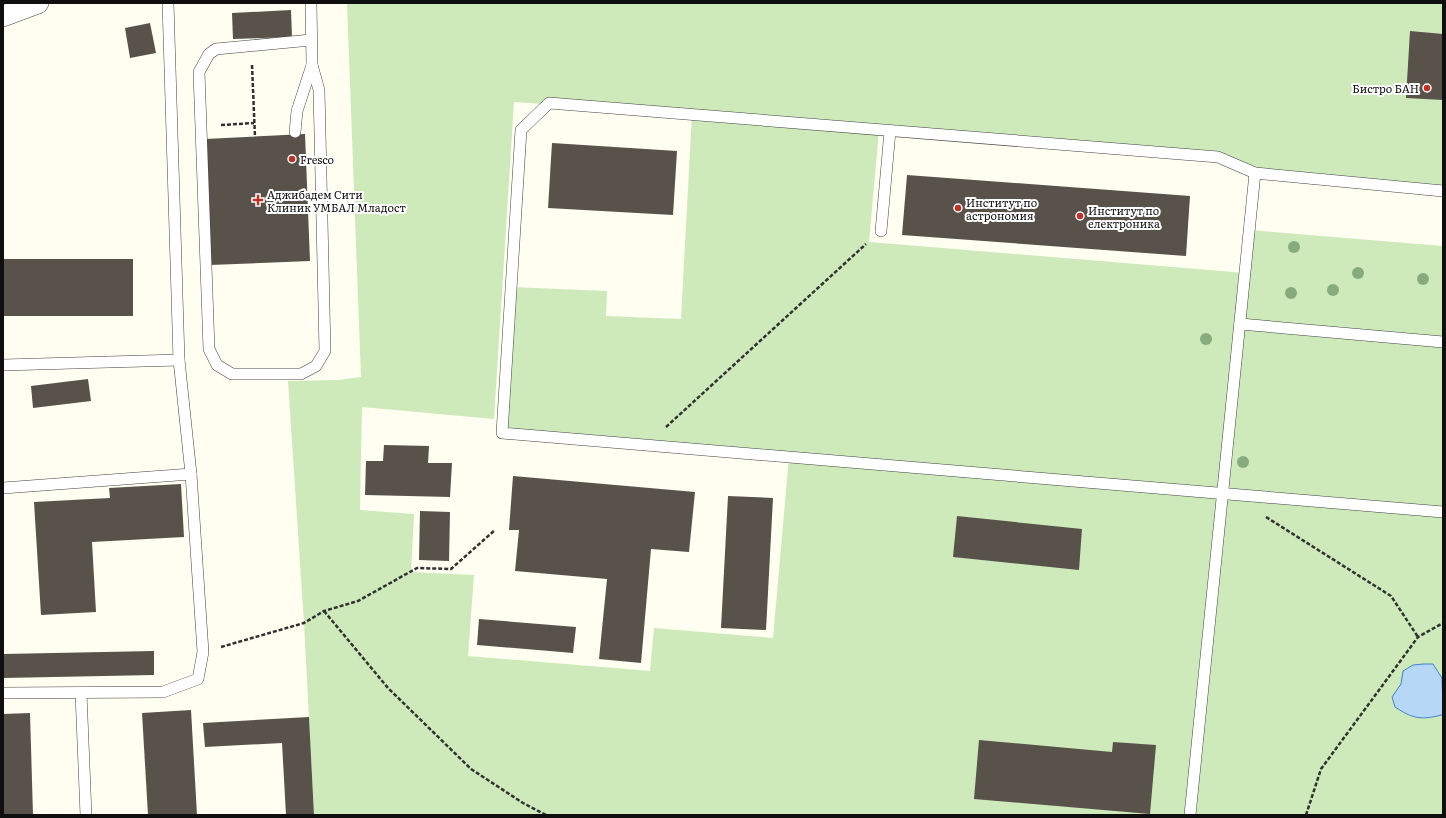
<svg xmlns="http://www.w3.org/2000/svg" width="1446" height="818" font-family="Literata,serif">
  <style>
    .green { fill: #ceeabb; fill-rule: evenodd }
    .water { fill: #b6d7f6; stroke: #3d84cd }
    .building { fill: #58524b }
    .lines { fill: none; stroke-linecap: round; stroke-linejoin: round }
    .lane-casing { stroke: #424242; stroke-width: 12 }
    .street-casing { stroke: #424242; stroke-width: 22 }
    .path { stroke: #313131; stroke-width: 2.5; stroke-dasharray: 4 2; stroke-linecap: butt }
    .lane { stroke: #fff; stroke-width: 11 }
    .street { stroke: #fff; stroke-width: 21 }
    .tree { fill: #88ab7e }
    .poi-dot { fill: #bf3027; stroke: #fff; stroke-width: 1.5 }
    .labels { text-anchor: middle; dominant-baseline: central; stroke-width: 4; stroke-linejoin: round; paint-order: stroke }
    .poi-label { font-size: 11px; fill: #0f0f0f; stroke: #fff; text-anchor: start }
  </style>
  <rect width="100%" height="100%" fill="#fffef1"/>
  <!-- green -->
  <path class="green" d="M 347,3 L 1443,3 L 1443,190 L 1266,173 L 1229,158 L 879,130 L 869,242 L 1245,273 L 1250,230 L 1443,246 L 1443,815 L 314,815 L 304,623 L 288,381 L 338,380 L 361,377 ZM 514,102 L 692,114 L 681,319 L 606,316 L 607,291 L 511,287 L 502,433 L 789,457 L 773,638 L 654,628 L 650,671 L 468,656 L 474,575 L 411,572 L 414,514 L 360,510 L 362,407 L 494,419 Z"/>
  <!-- water -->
  <path class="water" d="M 1423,664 L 1433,664 L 1442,678 L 1443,711 L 1442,715 C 1421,720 1413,719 1395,707 L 1392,697 L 1401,684 L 1403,671 L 1413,665 Z"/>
  <!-- building -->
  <g class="building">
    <path d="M 291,10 L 292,37 L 233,39 L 232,13 Z"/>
    <path d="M 150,23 L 156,53 L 130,58 L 125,28 Z"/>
    <path d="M 1410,31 L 1443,34 L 1443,100 L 1406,98 Z"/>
    <path d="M 305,134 L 310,261 L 210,265 L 205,139 Z"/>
    <path d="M 552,143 L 677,151 L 673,215 L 548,208 Z"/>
    <path d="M 907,175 L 1190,196 L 1186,256 L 902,235 Z"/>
    <rect x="3" y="259" width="130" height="57"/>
    <path d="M 88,379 L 91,401 L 33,408 L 31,386 Z"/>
    <path d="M 384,445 L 429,446 L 428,463 L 452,463 L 450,497 L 365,495 L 366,461 L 383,461 Z"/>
    <path d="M 513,476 L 695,492 L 689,552 L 651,549 L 641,663 L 599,659 L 607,579 L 515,571 L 519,530 L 509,530 Z"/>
    <path d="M 181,484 L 184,537 L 92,542 L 96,612 L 41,615 L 34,502 L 110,498 L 109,488 Z"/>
    <path d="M 728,496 L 773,498 L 766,630 L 721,628 Z"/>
    <path d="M 420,511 L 450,512 L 449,561 L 419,560 Z"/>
    <path d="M 957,516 L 1082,529 L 1079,570 L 953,557 Z"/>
    <path d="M 479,619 L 576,627 L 573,653 L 477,645 Z"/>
    <path d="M 154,651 L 154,675 L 3,678 L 3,654 Z"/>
    <path d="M 191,710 L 197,815 L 148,815 L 142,713 Z"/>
    <path d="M 30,713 L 33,815 L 3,815 L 3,714 Z"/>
    <path d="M 309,717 L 314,815 L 286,815 L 282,743 L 205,747 L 203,723 Z"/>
    <path d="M 979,740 L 1112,752 L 1113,742 L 1156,745 L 1150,814 L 974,799 Z"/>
  </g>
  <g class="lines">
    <!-- lane casing -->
    <g class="lane-casing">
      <g id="lane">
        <path d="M 311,3 L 312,65 L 319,90 L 325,351 L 316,366 L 301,374 L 232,374 L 217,365 L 209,349 L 199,72 L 209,54 L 216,49 L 311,40"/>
        <path d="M 295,132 L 297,111 L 312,65"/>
        <path d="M 1443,191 L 1255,173 L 1218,157 L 549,103 L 521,130 L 502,433 L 1443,512"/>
        <path d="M 881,231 L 890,131"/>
        <path d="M 1240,324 L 1443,342"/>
        <path d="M 3,365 L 179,360"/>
        <path d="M 3,488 L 191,474"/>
        <path d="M 3,693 L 163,692 L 198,679 L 203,652 L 191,474 L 179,360 L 168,3"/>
        <path d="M 81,693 L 86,815"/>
        <path d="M 1190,815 L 1255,173"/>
      </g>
    </g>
    <!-- street casing -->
    <g class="street-casing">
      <path id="street" d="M 3,16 L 38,3"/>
    </g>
    <!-- path -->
    <g class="path">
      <path d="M 252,65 L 255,137"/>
      <path d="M 221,125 L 254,123"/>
      <path d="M 666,427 L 866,244"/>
      <path d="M 1266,517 L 1391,596 L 1418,637"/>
      <path d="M 324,611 L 388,688 L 471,769 L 523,803 L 546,815"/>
      <path d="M 221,647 L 304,623 L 324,611 L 358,601 L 417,568 L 451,569 L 495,530"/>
      <path d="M 1306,815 L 1321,769 L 1418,637 L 1443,623"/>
    </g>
    <!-- lane -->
    <use href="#lane" class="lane"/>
    <!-- street -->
    <use href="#street" class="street"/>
  </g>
  <!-- trees -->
  <g class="tree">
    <circle cx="1294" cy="247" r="6"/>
    <circle cx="1358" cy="273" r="6"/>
    <circle cx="1423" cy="279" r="6"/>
    <circle cx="1333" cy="290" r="6"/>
    <circle cx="1291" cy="293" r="6"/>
    <circle cx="1206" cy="339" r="6"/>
    <circle cx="1243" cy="462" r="6"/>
  </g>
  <!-- markers -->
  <g class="poi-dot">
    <circle cx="1427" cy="88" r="4"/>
    <circle cx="292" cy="159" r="4"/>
    <path d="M256 194h4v4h4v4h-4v4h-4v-4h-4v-4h4z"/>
    <circle cx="958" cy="208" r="4"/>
    <circle cx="1080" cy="216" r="4"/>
  </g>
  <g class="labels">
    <!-- poi labels -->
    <g class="poi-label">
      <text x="1419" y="88" text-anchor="end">Бистро БАН</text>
      <text x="300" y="159">Fresco</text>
      <text x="267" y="194">Аджибадем Сити<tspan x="267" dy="13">Клиник УМБАЛ Младост</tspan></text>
      <text x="966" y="202">Институт по<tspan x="966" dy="13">астрономия</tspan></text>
      <text x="1088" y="210">Институт по<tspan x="1088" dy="13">електроника</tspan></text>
    </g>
  </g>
  <!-- border -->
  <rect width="1446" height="818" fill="none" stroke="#0f0f0f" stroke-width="8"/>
</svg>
